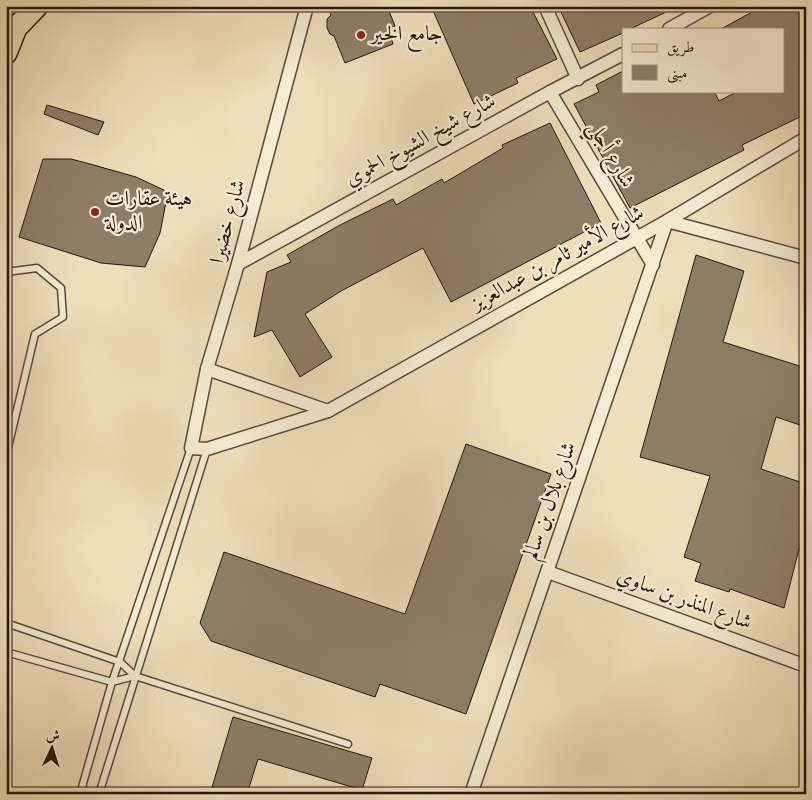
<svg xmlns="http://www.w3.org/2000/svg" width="812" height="800" font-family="'Sorts Mill Goudy',Amiri,serif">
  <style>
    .building { fill: #8e7e68; stroke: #251610 }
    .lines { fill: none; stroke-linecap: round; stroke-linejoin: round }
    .lane-casing { stroke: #58483a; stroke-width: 9 }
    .street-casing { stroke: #58483a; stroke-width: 15 }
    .primary-casing { stroke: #251610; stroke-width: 24 }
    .lane { stroke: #f5ead2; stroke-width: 6 }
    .street { stroke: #f5ead2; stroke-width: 12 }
    .primary { stroke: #efdeba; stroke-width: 21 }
    .poi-dot { fill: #8f2418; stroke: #f5ead2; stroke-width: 2 }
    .labels { text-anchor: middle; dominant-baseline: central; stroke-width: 4.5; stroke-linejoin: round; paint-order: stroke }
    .poi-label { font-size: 21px; fill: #251610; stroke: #f5ead2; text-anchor: start }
    .street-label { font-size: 21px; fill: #251610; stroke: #f5ead2 }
  </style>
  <rect width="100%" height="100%" fill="#efdeba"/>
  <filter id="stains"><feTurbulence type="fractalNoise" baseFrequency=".004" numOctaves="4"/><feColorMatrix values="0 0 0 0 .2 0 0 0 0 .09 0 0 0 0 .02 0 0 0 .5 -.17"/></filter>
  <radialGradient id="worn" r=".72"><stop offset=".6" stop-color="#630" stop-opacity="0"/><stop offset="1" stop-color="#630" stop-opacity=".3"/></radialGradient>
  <!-- building -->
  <g class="building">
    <path d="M 327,6 L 387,6 L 395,26 L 388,29 L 393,44 L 345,63 L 334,36 L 330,34 L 327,28 L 327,19 L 331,15 Z"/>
    <path d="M 431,6 L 530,6 L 557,59 L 516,78 L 518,83 L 474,104 Z"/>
    <path d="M 558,6 L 679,6 L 630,29 L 623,29 L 623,33 L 580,52 Z"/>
    <path d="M 763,6 L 806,6 L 806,114 L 742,145 L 744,150 L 630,208 L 574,104 L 599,92 L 596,85 L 623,71 L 623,91 L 714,91 L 719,101 L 738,91 L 783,91 L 783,29 L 721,29 Z"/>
    <path d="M 47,105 L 104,122 L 98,135 L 44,114 Z"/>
    <path d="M 550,123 L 601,223 L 451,302 L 423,248 L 341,291 L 305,314 L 332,357 L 300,377 L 272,330 L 254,337 L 267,272 L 291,262 L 287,255 L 340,225 L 393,199 L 396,205 L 442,179 L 444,183 L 503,148 L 502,145 Z"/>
    <path d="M 43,159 L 71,159 L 90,164 L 136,177 L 168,192 L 160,233 L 145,267 L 101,263 L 19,237 Z"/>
    <path d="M 696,255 L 744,271 L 723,342 L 806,368 L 806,427 L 776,417 L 761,469 L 806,484 L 806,551 L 799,549 L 784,608 L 730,589 L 729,592 L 695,581 L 701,563 L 684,557 L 710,476 L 640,457 Z"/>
    <path d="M 466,444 L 551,474 L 466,714 L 380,684 L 375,697 L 211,641 L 200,623 L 224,552 L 405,614 Z"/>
    <path d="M 233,717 L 372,758 L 362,790 L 258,759 L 247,794 L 210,794 Z"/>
  </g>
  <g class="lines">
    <!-- lane casing -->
    <g class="lane-casing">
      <g id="lane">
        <path d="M 6,272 L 37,268 L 61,288 L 63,317 L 35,334 L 6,456"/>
        <path d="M 6,329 L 6,332"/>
        <path d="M 6,623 L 120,662 L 135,676 L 348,744"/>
        <path d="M 6,652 L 112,682 L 135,676"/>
        <path d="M 80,794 L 112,682 L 191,448"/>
        <path d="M 99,794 L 207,449"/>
      </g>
    </g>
    <!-- street casing -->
    <g class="street-casing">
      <g id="street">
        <path d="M 307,6 L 238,264 L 207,369 L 191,448 L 207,449 L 328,411 L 667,221 L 806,138"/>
        <path d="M 545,6 L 578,79"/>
        <path d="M 669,29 L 710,6"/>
        <path d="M 550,92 L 653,265"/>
        <path d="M 238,264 L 550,92 L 623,54"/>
        <path d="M 207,369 L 328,411"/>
        <path d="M 548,572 L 806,666"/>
        <path d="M 471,794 L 667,221 L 806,258"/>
      </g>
    </g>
    <!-- primary casing -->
    <g class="primary-casing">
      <path id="primary" d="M 6,53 L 16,28 L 37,6"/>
    </g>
    <!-- lane -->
    <use href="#lane" class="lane"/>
    <!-- street -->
    <use href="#street" class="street"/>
    <!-- primary -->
    <use href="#primary" class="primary"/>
  </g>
  <!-- markers -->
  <g class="poi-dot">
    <circle cx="361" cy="35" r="5"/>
    <circle cx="95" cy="212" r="5"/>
  </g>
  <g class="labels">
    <!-- poi labels -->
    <g class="poi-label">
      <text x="371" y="35">جامع الخير</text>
      <text x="105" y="200">هيئة عقارات<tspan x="105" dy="24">الدولة</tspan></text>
    </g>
    <!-- street labels -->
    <g class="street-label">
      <text transform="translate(421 141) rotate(-29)">شارع شيخ الشيوخ الحموي</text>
      <text transform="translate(610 155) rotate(60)">شارع أجلي</text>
      <text transform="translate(229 222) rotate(-75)">شارع خضيرا</text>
      <text transform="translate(558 259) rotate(-29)">شارع الأمير ثامر بن عبدالعزيز</text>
      <text transform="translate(551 501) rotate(-71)">شارع بلال بن سالم</text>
      <text transform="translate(684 600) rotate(20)">شارع المنذر بن ساوي</text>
    </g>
  </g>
  <!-- margin -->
  <rect width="812" height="800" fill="none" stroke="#efdeba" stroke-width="25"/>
  <rect x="8" y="8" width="797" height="785" fill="none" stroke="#251610" stroke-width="2.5"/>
  <rect x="12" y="12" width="787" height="775" fill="none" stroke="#251610"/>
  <!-- legend -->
  <rect x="622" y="28" width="162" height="65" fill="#f5ead2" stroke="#a29584"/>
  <rect x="632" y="44" width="25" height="8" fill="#efdeba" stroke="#a29584"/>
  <text x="667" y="52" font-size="15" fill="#251610">طريق</text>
  <rect x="632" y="65" width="25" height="15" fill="#8e7e68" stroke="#a29584"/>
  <text x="667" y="78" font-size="15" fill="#251610">مبنى</text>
  <!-- north arrow -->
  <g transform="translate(52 748) rotate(4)" stroke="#f5ead2" stroke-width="4" paint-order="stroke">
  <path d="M0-4L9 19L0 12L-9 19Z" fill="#251610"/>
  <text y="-8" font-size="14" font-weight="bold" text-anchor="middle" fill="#251610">ش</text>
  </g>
  <rect width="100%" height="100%" filter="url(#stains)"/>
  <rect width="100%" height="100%" fill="url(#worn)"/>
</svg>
